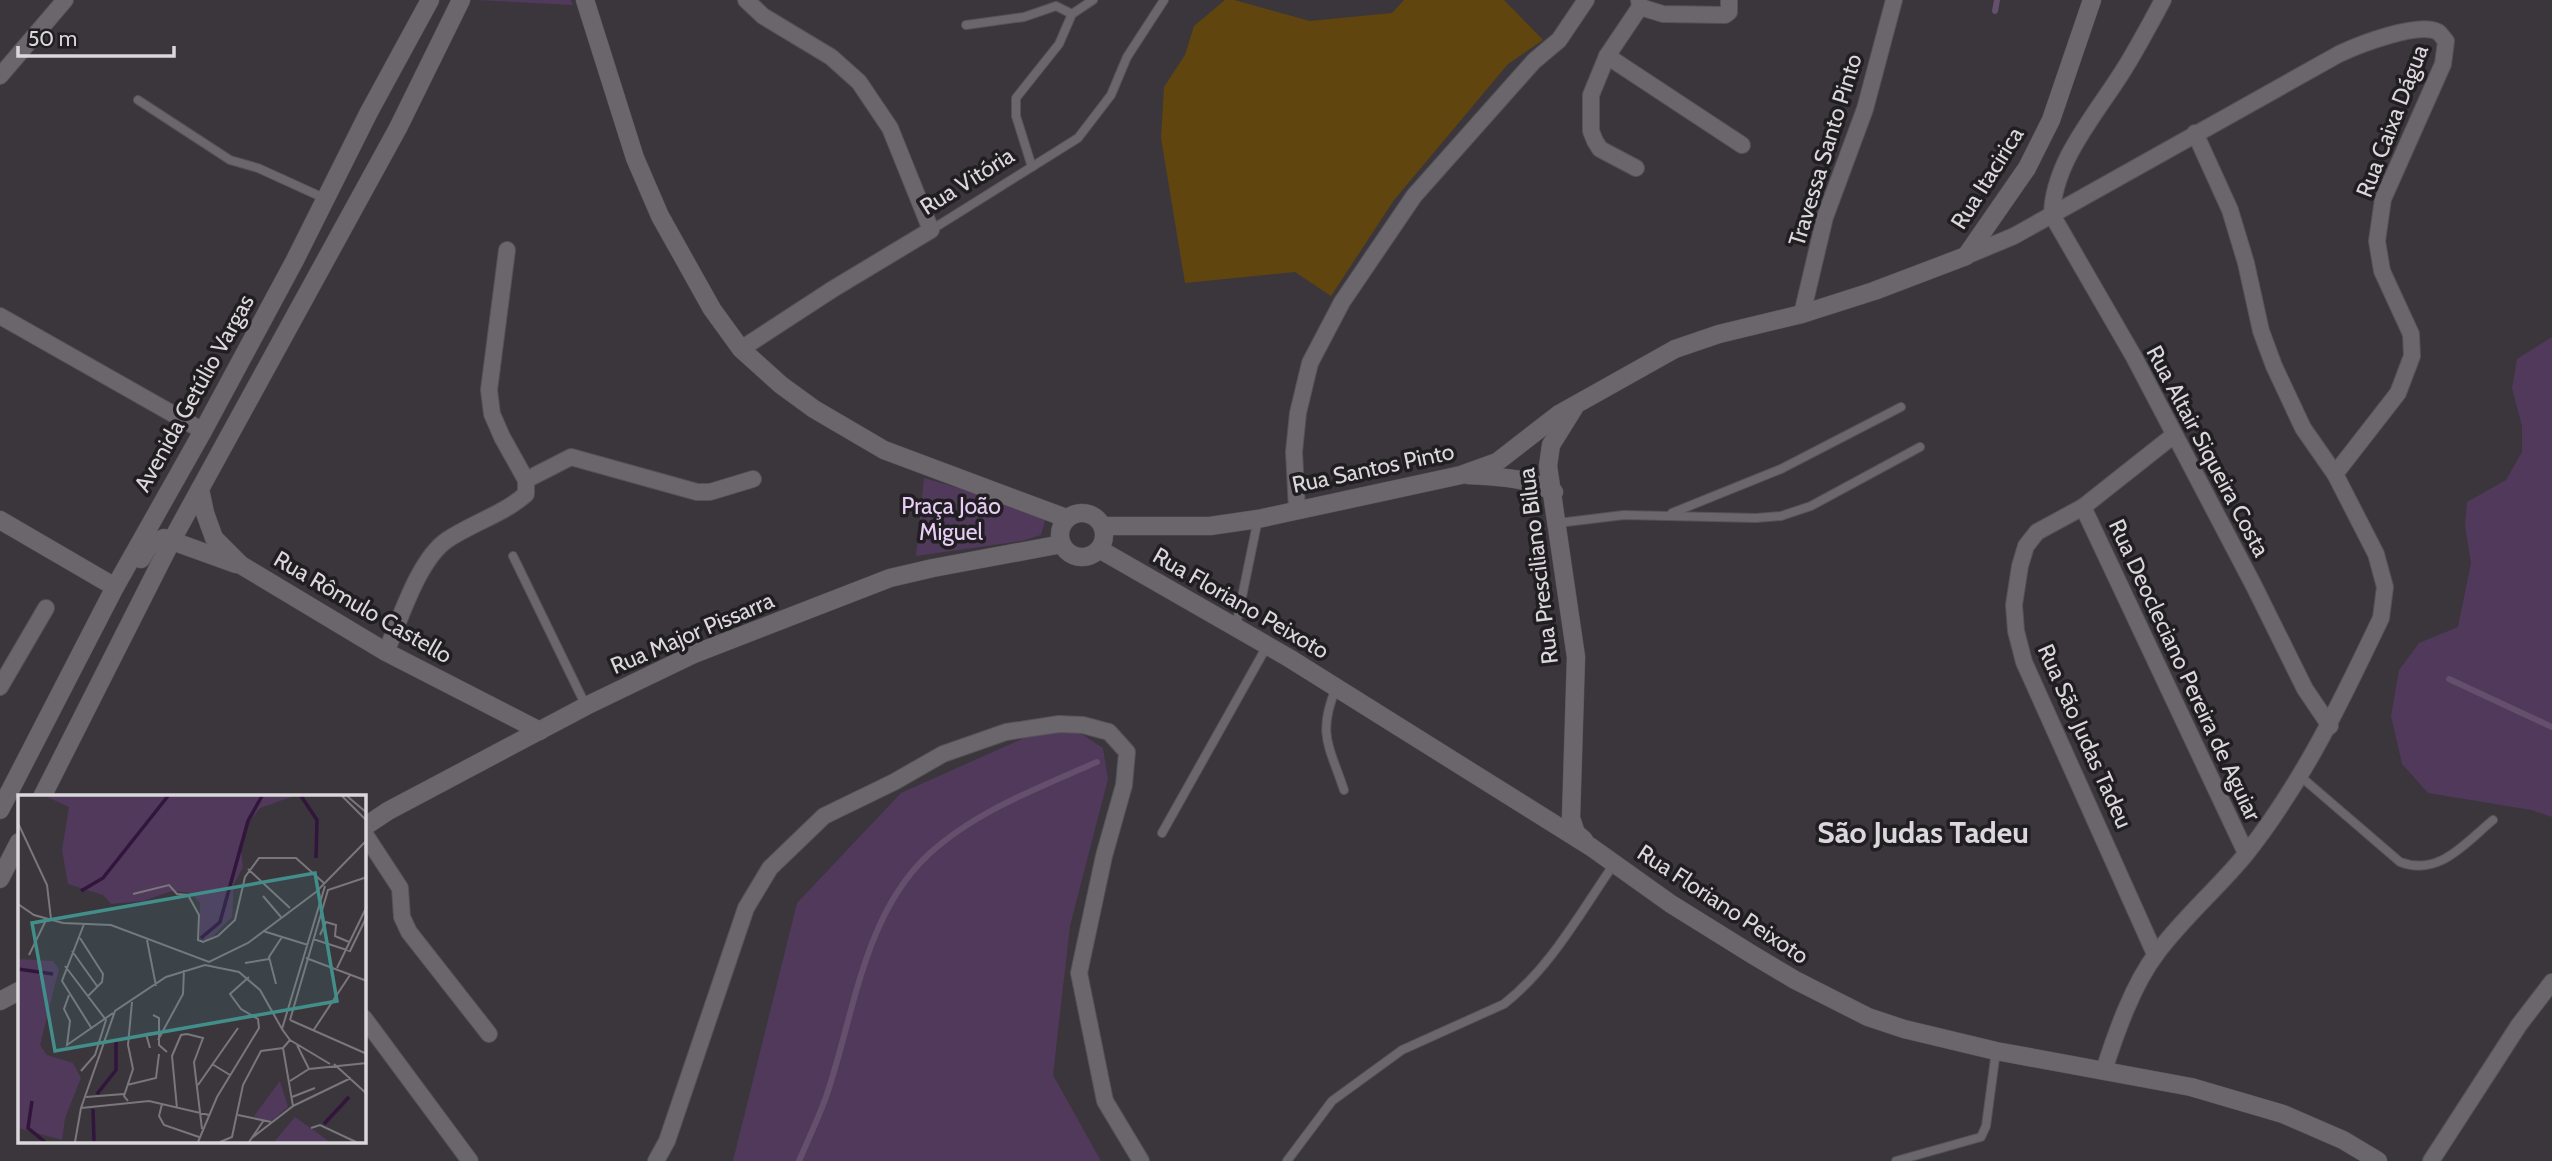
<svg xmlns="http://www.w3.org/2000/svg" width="2552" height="1161" font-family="Cabin,sans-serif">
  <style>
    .green { fill: #50395b }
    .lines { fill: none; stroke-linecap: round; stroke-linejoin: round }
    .stream { stroke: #64506d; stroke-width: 6 }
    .building { fill: #61450e }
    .lane-casing { stroke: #555257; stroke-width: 10 }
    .street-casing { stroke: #555257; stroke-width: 18 }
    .secondary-casing { stroke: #555257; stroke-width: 19 }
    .lane { stroke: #6a666c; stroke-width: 8 }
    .street { stroke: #6a666c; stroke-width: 16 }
    .secondary { stroke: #6a666c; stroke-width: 18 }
    .labels { text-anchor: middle; stroke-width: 7; stroke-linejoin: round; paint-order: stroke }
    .street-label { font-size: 23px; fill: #dbd8dc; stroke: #201e21 }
    .park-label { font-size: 23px; fill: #e9cdf7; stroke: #201e21 }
    .district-label { font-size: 30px; font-weight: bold; fill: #dbd8dc; stroke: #201e21 }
    .inset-river { fill: none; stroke: #31153d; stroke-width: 3.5 }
    .inset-road { fill: none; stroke: #7a777c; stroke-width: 2 }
    .view { fill: #428e8a; fill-opacity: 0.15; stroke: #428e8a; stroke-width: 3.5 }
    .inset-edge { fill: none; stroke: #dbd8dc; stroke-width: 3.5 }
  </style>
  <rect width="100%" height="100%" fill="#3a363c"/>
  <g class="green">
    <polygon points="475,0 571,0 573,5"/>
    <polygon points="2552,337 2552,817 2531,810 2428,793 2402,764 2391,716 2399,670 2419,643 2458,627 2471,563 2465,526 2467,502 2506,480 2522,452 2522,426 2512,388 2517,359"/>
    <polygon points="924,478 1047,514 1041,535 1022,541 916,556"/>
    <polygon points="1044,729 1077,731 1103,748 1108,779 1070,926 1053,1075 1101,1161 733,1161 797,903 901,793"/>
  </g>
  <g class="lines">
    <g class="stream">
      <polyline points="1995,11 1997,0"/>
      <polyline points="2449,679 2552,727"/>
      <path d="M799,1161C808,1140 818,1119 826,1097C854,1016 863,915 929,854C976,811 1040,787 1097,762"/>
    </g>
  </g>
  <polygon class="building" points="1225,0 1234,0 1310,21 1392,13 1404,0 1504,0 1543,40 1508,64 1394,200 1331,296 1295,272 1185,283 1161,138 1164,87 1185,55 1194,26"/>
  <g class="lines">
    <defs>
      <g id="lane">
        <polyline points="966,25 1024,17 1056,6 1072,14"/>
        <polyline points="138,100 230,160 258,168 326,199"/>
        <polyline points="1032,167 1016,116 1016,98 1059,44 1072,14 1093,0"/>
        <polyline points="931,230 1078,138 1111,95 1127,57 1164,0"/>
        <polyline points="1672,513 1781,469 1901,407"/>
        <polyline points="1558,523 1624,515 1756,518 1781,516 1811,506 1920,447"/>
        <polyline points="513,556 586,706"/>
        <polyline points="1236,626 1258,519"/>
        <path d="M1336,688C1317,734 1329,745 1344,790"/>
        <path d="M2300,776L2400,862C2439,877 2465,843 2493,820"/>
        <polyline points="1162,833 1267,646"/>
        <path d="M1287,1161L1332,1101L1402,1050L1504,1004C1551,967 1580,913 1614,864"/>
        <polyline points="1896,1161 1981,1137 1986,1126 1996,1051"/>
      </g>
      <g id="street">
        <path d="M2163,0C2151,22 2139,45 2126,66C2099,111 2053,160 2052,215L2134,357L2254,586L2305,689L2330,726"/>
        <polyline points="1640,7 1663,14 1725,15 1729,12 1729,0"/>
        <polyline points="1607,56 1742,145"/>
        <polyline points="0,76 65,0"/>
        <polyline points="1636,168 1600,149 1595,141 1591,131 1591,95 1607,56 1640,7 1639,0"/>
        <path d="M1966,256L2014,236L2339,54C2358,45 2419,21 2438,32C2441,34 2443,38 2446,41L2443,64L2383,199L2377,241L2382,271L2411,334L2412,356L2398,393L2335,474"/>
        <polyline points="1802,314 1825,217 1865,109 1894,0"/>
        <polyline points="0,316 203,431"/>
        <polyline points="741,349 833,289 931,230 890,128 859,82 831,57 763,16 746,0"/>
        <polyline points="526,480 571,457 697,492 710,492 753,479"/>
        <polyline points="2083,507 2246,853"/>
        <polyline points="1297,509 1294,452 1298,413 1310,363 1342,302 1414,196 1534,61 1559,40 1586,0"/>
        <path d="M386,652C400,620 418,560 447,540C472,523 504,514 526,494V480L502,437L492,414L489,390L507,250"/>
        <polyline points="0,687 46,608"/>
        <polyline points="364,833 400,888 402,917 409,932 489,1034"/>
        <polyline points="2155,954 2024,662 2016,631 2014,605 2020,566 2026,546 2037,532 2083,507 2174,435"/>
        <polyline points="364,1018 470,1161"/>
        <path d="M2104,1070C2116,1033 2133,984 2157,953C2183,918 2218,888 2246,854C2303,782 2342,700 2381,618L2385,587L2376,554L2335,474L2303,428L2274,366L2261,331L2246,263L2230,210L2195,133"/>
        <polyline points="656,1161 667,1141 746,908 770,868 824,816 894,782 943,754 1006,732 1059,724 1083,725 1109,732 1127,752 1124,785 1104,856 1079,973 1105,1101 1141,1161"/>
        <polyline points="2431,1161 2519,1025 2552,982"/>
      </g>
      <g id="secondary">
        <polyline points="585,0 635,158 660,216 712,309 741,349 781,385 814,409 884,450 1066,518"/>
        <polyline points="1574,408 1551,445 1548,466 1576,657 1571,818 1576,833 1584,840"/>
        <path d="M1468,475C1498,477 1526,477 1554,492"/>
        <polyline points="200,489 205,513 214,538 241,565 386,652 540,731"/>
        <circle cx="1082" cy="535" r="22"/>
        <polyline points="0,520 115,587"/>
        <polyline points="1103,526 1210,526 1258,519 1461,475 1497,462 1559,414 1675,349 1719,334 1802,314 1874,291 1966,256 2027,168 2051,120 2092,0"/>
        <polyline points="1099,549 1289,658 1591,847 1671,904 1753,955 1795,980 1868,1017 1904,1029 1996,1051 2191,1087 2283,1114 2343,1140 2378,1161"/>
        <polyline points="141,559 150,544 164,538 236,564"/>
        <polyline points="42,797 172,540 398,128 461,0"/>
        <polyline points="0,810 115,587 203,431 295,260 369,112 430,0"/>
        <polyline points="364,827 388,811 586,706 694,654 890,578 933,568 1062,544"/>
        <polyline points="0,879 19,842"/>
        <polyline points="0,1001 19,991"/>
      </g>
    </defs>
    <use href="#lane" class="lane-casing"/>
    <use href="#street" class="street-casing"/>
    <use href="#secondary" class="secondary-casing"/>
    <use href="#lane" class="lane"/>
    <use href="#street" class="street"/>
    <use href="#secondary" class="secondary"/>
  </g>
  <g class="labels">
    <g class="street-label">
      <text transform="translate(2392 121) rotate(-69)" y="8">Rua Caixa Dágua</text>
      <text transform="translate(1825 150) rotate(-73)" y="8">Travessa Santo Pinto</text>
      <text transform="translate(1987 178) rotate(-58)" y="8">Rua Itacirica</text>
      <text transform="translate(967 181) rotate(-32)" y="8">Rua Vitória</text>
      <text transform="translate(194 393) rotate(-61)" y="8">Avenida Getúlio Vargas</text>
      <text transform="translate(2208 451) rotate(62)" y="8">Rua Altair Siqueira Costa</text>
      <text transform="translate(1373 468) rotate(-12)" y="8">Rua Santos Pinto</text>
      <text transform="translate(1538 566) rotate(-97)" y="8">Rua Presciliano Bilua</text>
      <text transform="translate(1241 603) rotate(30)" y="8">Rua Floriano Peixoto</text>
      <text transform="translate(363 607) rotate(30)" y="8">Rua Rômulo Castello</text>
      <text transform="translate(692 633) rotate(-23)" y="8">Rua Major Pissarra</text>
      <text transform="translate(2185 670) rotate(65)" y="8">Rua Deocleciano Pereira de Aguiar</text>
      <text transform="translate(2085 736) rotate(66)" y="8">Rua São Judas Tadeu</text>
      <text transform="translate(1723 904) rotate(33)" y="8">Rua Floriano Peixoto</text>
    </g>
    <g class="park-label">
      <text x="951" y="514">Praça João<tspan x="951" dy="26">Miguel</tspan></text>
    </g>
    <g class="district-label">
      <text x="1923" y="843">São Judas Tadeu</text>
    </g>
  </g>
  <g transform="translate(18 795)">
    <rect width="348" height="348" fill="#3a363c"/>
    <path d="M27,1H276L242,13L231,27L223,55L225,72L216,89L214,122L190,146L182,142V108L173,98L154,96L125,106L93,109L85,100L50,89L44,55L51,12ZM0,164L35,166L41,174L22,250L29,260L55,268L63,283L47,323L44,345L0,333ZM262,286L270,312L251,328L236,321ZM277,322L312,347H256Z" fill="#50395b"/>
    <path class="inset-river" d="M283,1L299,25L298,63M63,96L85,83L150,1M183,143L202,127L230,26L244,1M0,174L35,179M79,299L98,275V244M14,306L10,333L27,347M75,314L76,347M306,329L331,302"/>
    <path class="inset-road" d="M324,1L349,26M329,1L349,18M0,28L29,90L33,124M230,74L272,113M307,91L264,234L272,245L312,269M115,99L151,90L159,99L170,100L181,120L180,145L185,147L200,141L217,125L227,82L241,63H278L307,89M245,101L263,122M0,109L16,120L45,128L93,130L191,167L230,148L298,97L349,45M66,129L44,186L74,234M245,136L290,150M302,140L308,127L318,130L317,141L331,147M62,143L85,179L84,187L70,201M295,144L332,156L349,121M129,145L138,191M54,156L79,191M11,160L29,123M288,163L349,186M227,168L251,164M47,171L88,225L77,260L63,276M319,173L349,111M258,189L251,162L264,142M51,200L46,214L52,226L49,250L95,218M135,220L141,223V250L149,257M272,225L310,95L349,82M272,225L349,259M295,236L332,180M140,245L165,199L166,175M279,250L291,274M132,253L128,239L138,238M194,269L212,280M316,269L349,299M272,286L291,274L349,268M109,290L138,283L141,259M180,290L220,233M68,302L106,299M274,302L297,293M110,306L106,301L115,274L110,250L114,207M144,309L141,321L146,330L181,342M275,311L333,283M63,313L131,306L191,320M159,313L154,261L163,240L169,239L185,243L176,267L184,334M220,320L253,327M293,333L302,330L338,347M235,342L275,311L265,253M57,347L63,313L97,216L148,182L187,170L221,177L242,195L264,234M180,347L199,302L241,233L240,224L223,214L212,199L231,182M202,347L214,342L225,290L243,256L265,253L272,245M231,347L246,325"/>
    <path class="view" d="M297,78L319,206L37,256L14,128Z"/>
    <rect width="348" height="348" class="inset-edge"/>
  </g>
  <path d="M18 46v10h156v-10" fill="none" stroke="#dbd8dc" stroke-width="3.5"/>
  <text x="28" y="46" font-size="21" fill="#dbd8dc" stroke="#201e21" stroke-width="5" paint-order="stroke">50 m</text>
</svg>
